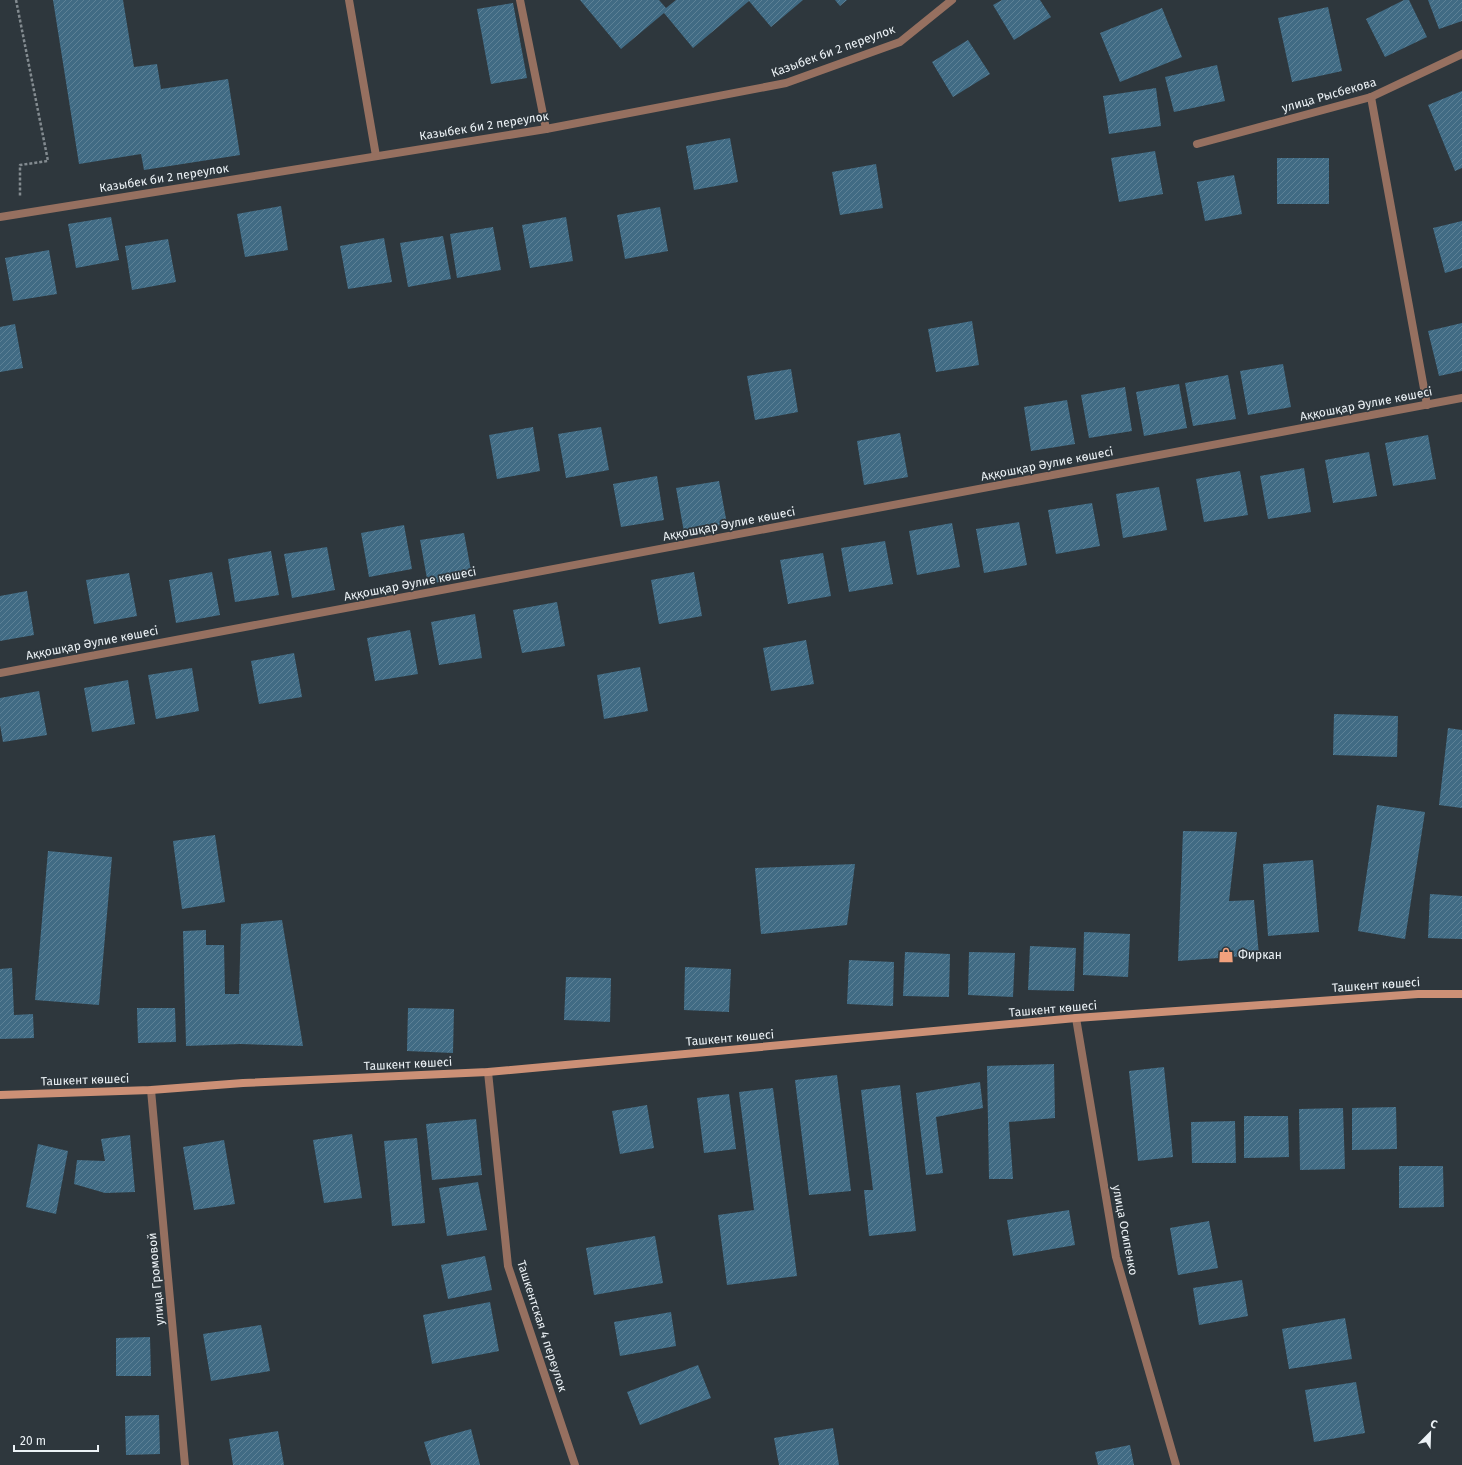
<svg xmlns="http://www.w3.org/2000/svg" width="1462" height="1465" font-family="'Fira Sans',sans-serif">
  <style>
    .building { fill: url(#building-hatch) }
    .lines { fill: none; stroke-linecap: round; stroke-linejoin: round }
    .path { stroke: #838b90; stroke-width: 2.5; stroke-dasharray: 3 2; stroke-linecap: butt }
    .service { stroke: #967060; stroke-width: 8 }
    .minor { stroke: #967060; stroke-width: 8 }
    .secondary { stroke: #cc9076; stroke-width: 8 }
    .labels { text-anchor: middle; stroke-width: 3.5; stroke-linejoin: round; paint-order: stroke }
    .street-label { font-size: 12px; fill: #ecf2f6; stroke: #2e373d }
    .poi-label { font-size: 12px; fill: #ecf2f6; stroke: #2e373d; text-anchor: start }
  </style>
  <defs>
    <pattern id="building-hatch" width="6" height="6" patternUnits="userSpaceOnUse"><rect width="6" height="6" fill="#416b84"/><path d="M-1 1l2-2M0 6l6-6M5 7l2-2" fill="none" stroke="#5d8196"/></pattern>
  </defs>
  <rect width="100%" height="100%" fill="#2e373d"/>
  <g class="building">
    <polygon points="53,0 123,0 134,67 157,64 161,89 228,79 240,155 144,170 141,154 79,164"/>
    <polygon points="580,0 659,0 666,8 676,0 803,0 771,27 749,1 693,48 664,13 621,49"/>
    <polygon points="835,0 847,0 840,6"/>
    <polygon points="1002,0 1040,0 1051,17 1014,40 993,5"/>
    <polygon points="1404,0 1409,0 1427,37 1385,57 1366,19"/>
    <polygon points="1428,0 1462,0 1462,21 1439,29"/>
    <polygon points="513,3 527,78 491,84 477,9"/>
    <polygon points="1328,7 1342,71 1292,82 1278,18"/>
    <polygon points="1162,8 1182,57 1120,82 1100,33"/>
    <polygon points="968,40 990,74 953,97 932,62"/>
    <polygon points="1217,65 1225,101 1174,112 1165,77"/>
    <polygon points="1156,88 1161,126 1109,134 1103,96"/>
    <polygon points="1462,91 1462,168 1455,171 1428,105"/>
    <polygon points="730,138 738,182 694,190 686,146"/>
    <polygon points="1155,151 1163,194 1119,202 1111,158"/>
    <rect x="1277" y="158" width="52" height="46"/>
    <polygon points="876,164 883,208 840,215 832,172"/>
    <polygon points="1234,175 1242,214 1205,221 1197,182"/>
    <polygon points="281,206 288,250 245,257 237,214"/>
    <polygon points="660,207 668,251 625,259 617,215"/>
    <polygon points="111,217 119,260 76,268 68,224"/>
    <polygon points="566,217 573,261 530,268 522,225"/>
    <polygon points="1462,221 1462,268 1445,273 1433,228"/>
    <polygon points="493,227 501,270 457,278 450,234"/>
    <polygon points="443,236 451,279 408,287 400,243"/>
    <polygon points="384,238 392,282 348,289 340,246"/>
    <polygon points="168,239 176,282 132,290 125,246"/>
    <polygon points="49,250 57,294 13,301 5,258"/>
    <polygon points="972,321 979,365 936,372 928,329"/>
    <polygon points="1462,323 1462,371 1439,376 1428,331"/>
    <polygon points="15,324 23,368 0,372 0,327"/>
    <polygon points="1283,364 1291,407 1248,415 1240,371"/>
    <polygon points="791,369 798,412 755,420 747,376"/>
    <polygon points="1228,375 1236,419 1193,426 1185,383"/>
    <polygon points="1179,384 1187,428 1144,436 1136,392"/>
    <polygon points="1125,387 1132,431 1089,438 1081,395"/>
    <polygon points="1067,400 1075,444 1031,451 1024,407"/>
    <polygon points="533,427 540,471 497,479 489,435"/>
    <polygon points="601,427 609,470 566,478 558,434"/>
    <polygon points="900,433 908,477 864,485 857,441"/>
    <polygon points="1428,435 1436,479 1393,486 1385,443"/>
    <polygon points="1369,452 1377,496 1333,503 1325,460"/>
    <polygon points="1304,468 1311,512 1268,519 1260,476"/>
    <polygon points="1240,471 1248,515 1204,522 1196,479"/>
    <polygon points="657,476 664,520 621,527 613,484"/>
    <polygon points="719,481 727,524 684,532 676,488"/>
    <polygon points="1159,487 1167,530 1123,538 1116,494"/>
    <polygon points="1092,503 1100,546 1056,554 1048,510"/>
    <polygon points="1019,522 1027,565 984,573 976,529"/>
    <polygon points="952,523 960,567 917,575 909,531"/>
    <polygon points="404,525 412,569 369,577 361,533"/>
    <polygon points="464,533 472,576 428,584 420,540"/>
    <polygon points="885,541 893,584 849,592 841,548"/>
    <polygon points="327,547 335,590 292,598 284,554"/>
    <polygon points="271,551 279,595 235,602 228,559"/>
    <polygon points="823,553 831,596 788,604 780,560"/>
    <polygon points="212,572 220,615 176,623 169,580"/>
    <polygon points="694,572 702,616 659,624 651,580"/>
    <polygon points="129,573 137,616 94,624 86,580"/>
    <polygon points="27,591 34,635 0,641 0,596"/>
    <polygon points="557,602 565,646 522,653 513,610"/>
    <polygon points="475,614 482,658 439,665 431,622"/>
    <polygon points="410,630 418,674 375,681 367,638"/>
    <polygon points="806,640 814,684 771,691 763,648"/>
    <polygon points="294,653 302,697 259,704 251,661"/>
    <polygon points="640,667 648,711 604,719 597,675"/>
    <polygon points="192,668 199,711 156,719 148,675"/>
    <polygon points="128,680 135,724 92,732 84,688"/>
    <polygon points="39,691 47,735 3,742 0,725 0,698"/>
    <polygon points="1334,714 1398,716 1397,757 1333,755"/>
    <polygon points="1448,728 1462,730 1462,808 1439,805"/>
    <polygon points="1377,805 1425,812 1405,939 1358,931"/>
    <polygon points="1183,831 1237,832 1229,901 1254,900 1259,955 1178,961"/>
    <polygon points="215,835 225,902 182,909 173,841"/>
    <polygon points="48,851 112,857 99,1005 35,1000"/>
    <polygon points="1313,860 1319,932 1268,936 1263,864"/>
    <polygon points="855,864 847,925 761,934 755,868"/>
    <polygon points="1430,894 1462,896 1462,939 1428,938"/>
    <polygon points="282,920 303,1046 240,1044 186,1046 183,931 206,930 206,945 224,945 225,994 239,994 241,924"/>
    <polygon points="1084,932 1130,934 1128,977 1083,975"/>
    <polygon points="1030,946 1076,948 1074,991 1028,990"/>
    <polygon points="905,952 950,954 949,997 903,996"/>
    <polygon points="969,952 1015,953 1013,997 968,995"/>
    <polygon points="849,960 894,962 893,1006 847,1004"/>
    <polygon points="685,967 731,969 729,1012 684,1010"/>
    <polygon points="12,968 14,1015 33,1014 34,1038 0,1039 0,969"/>
    <polygon points="566,977 611,978 610,1022 564,1020"/>
    <polygon points="137,1008 175,1008 176,1042 138,1043"/>
    <polygon points="408,1008 454,1009 453,1053 407,1051"/>
    <polygon points="1054,1064 1055,1118 1009,1122 1013,1179 989,1179 987,1066"/>
    <polygon points="1164,1067 1173,1157 1138,1161 1129,1071"/>
    <polygon points="837,1075 851,1191 809,1195 795,1080"/>
    <polygon points="980,1082 983,1108 936,1117 943,1173 926,1175 916,1093"/>
    <polygon points="900,1085 916,1231 869,1236 864,1190 873,1190 861,1090"/>
    <polygon points="773,1088 797,1276 727,1285 718,1215 754,1210 739,1092"/>
    <polygon points="729,1094 736,1149 704,1153 697,1098"/>
    <polygon points="647,1105 654,1148 620,1154 612,1111"/>
    <polygon points="1396,1107 1397,1149 1352,1150 1352,1108"/>
    <polygon points="1343,1108 1345,1169 1300,1170 1299,1109"/>
    <polygon points="1244,1116 1288,1116 1289,1157 1244,1158"/>
    <polygon points="476,1119 482,1175 432,1180 426,1124"/>
    <polygon points="1235,1121 1236,1163 1192,1163 1191,1122"/>
    <polygon points="352,1134 362,1198 324,1203 313,1140"/>
    <polygon points="130,1135 135,1192 105,1193 74,1184 77,1160 105,1161 101,1139"/>
    <polygon points="417,1138 425,1223 392,1226 384,1141"/>
    <polygon points="224,1140 235,1204 194,1210 183,1147"/>
    <polygon points="38,1144 68,1151 56,1214 26,1207"/>
    <polygon points="1399,1166 1443,1166 1444,1207 1399,1208"/>
    <polygon points="478,1182 487,1230 447,1236 439,1188"/>
    <polygon points="1069,1210 1075,1245 1013,1256 1007,1220"/>
    <polygon points="1209,1221 1218,1268 1178,1275 1170,1228"/>
    <polygon points="655,1236 663,1283 594,1295 586,1248"/>
    <polygon points="485,1256 492,1290 448,1299 441,1265"/>
    <polygon points="1242,1280 1248,1316 1199,1325 1193,1288"/>
    <polygon points="490,1302 499,1351 432,1364 423,1315"/>
    <polygon points="671,1312 676,1346 620,1356 614,1322"/>
    <polygon points="1345,1318 1352,1359 1289,1369 1282,1329"/>
    <polygon points="261,1325 270,1371 211,1381 203,1334"/>
    <polygon points="150,1337 151,1376 116,1376 116,1338"/>
    <polygon points="698,1365 711,1398 640,1425 627,1392"/>
    <polygon points="1356,1382 1365,1433 1314,1442 1305,1390"/>
    <polygon points="159,1415 160,1454 126,1455 125,1416"/>
    <polygon points="833,1428 839,1465 779,1465 774,1438"/>
    <polygon points="471,1429 480,1465 431,1465 424,1442"/>
    <polygon points="278,1431 284,1465 233,1465 229,1439"/>
    <polygon points="1130,1445 1134,1465 1098,1465 1095,1452"/>
  </g>
  <g class="lines">
    <polyline class="path" points="16,0 48,161 20,165 20,196"/>
    <g class="service">
      <polyline points="349,0 376,156"/>
      <polyline points="520,0 546,129"/>
      <polyline points="1371,97 1427,405"/>
    </g>
    <g class="minor">
      <polyline points="1197,144 1371,97 1462,54"/>
      <polyline points="0,217 546,129 786,83 900,42 952,0"/>
      <polyline points="0,673 1462,398"/>
      <polyline points="1076,1018 1116,1257 1176,1465"/>
      <polyline points="488,1072 508,1266 575,1465"/>
      <polyline points="151,1090 185,1465"/>
    </g>
    <polyline class="secondary" points="0,1095 151,1090 243,1083 488,1072 1076,1018 1418,994 1462,994"/>
  </g>
  <defs>
    <symbol id="shop-bare" viewBox="-9 -9 18 18"><path d="M-5-2.5h2.3a2.7 3.5 0 0 1 5.4 0H5L5.5 6h-11ZM-1.5-2.5h3a1.5 2.3 0 0 0-3 0Z" fill="#f1a17d" stroke="#2e373d" stroke-width="2.5" paint-order="stroke"/></symbol>
  </defs>
  <g fill-rule="evenodd">
    <use href="#shop-bare" x="1215" y="944" width="22" height="22"/>
  </g>
  <g class="labels">
    <g class="street-label">
      <text transform="translate(833 51) rotate(-20)" y="4">Казыбек би 2 переулок</text>
      <text transform="translate(1329 95) rotate(-16)" y="4">улица Рысбекова</text>
      <text transform="translate(484 126) rotate(-9)" y="4">Казыбек би 2 переулок</text>
      <text transform="translate(164 178) rotate(-9)" y="4">Казыбек би 2 переулок</text>
      <text transform="translate(1366 404) rotate(-11)" y="4">Аққошқар Әулие көшесі</text>
      <text transform="translate(1047 464) rotate(-11)" y="4">Аққошқар Әулие көшесі</text>
      <text transform="translate(729 524) rotate(-11)" y="4">Аққошқар Әулие көшесі</text>
      <text transform="translate(410 584) rotate(-11)" y="4">Аққошқар Әулие көшесі</text>
      <text transform="translate(92 643) rotate(-11)" y="4">Аққошқар Әулие көшесі</text>
      <text transform="translate(1376 985) rotate(-4)" y="4">Ташкент көшесі</text>
      <text transform="translate(1053 1009) rotate(-5)" y="4">Ташкент көшесі</text>
      <text transform="translate(730 1038) rotate(-5)" y="4">Ташкент көшесі</text>
      <text transform="translate(408 1064) rotate(-3)" y="4">Ташкент көшесі</text>
      <text transform="translate(85 1080) rotate(-2)" y="4">Ташкент көшесі</text>
      <text transform="translate(1125 1230) rotate(79)" y="4">улица Осипенко</text>
      <text transform="translate(156 1279) rotate(-95)" y="4">улица Громовой</text>
      <text transform="translate(542 1326) rotate(72)" y="4">Ташкентская 4 переулок</text>
    </g>
    <g class="poi-label">
      <text x="1238" y="959">Фиркан</text>
    </g>
  </g>
  <g transform="translate(1430 1433) rotate(23)" stroke="#2e373d" stroke-width="3" paint-order="stroke">
  <path d="M0-3L7 15L0 10L-7 15Z" fill="#ecf2f6"/>
  <text y="-6" font-size="11" font-weight="bold" text-anchor="middle" fill="#ecf2f6">С</text>
  </g>
  <path d="M14 1445v6h84v-6" fill="none" stroke="#ecf2f6" stroke-width="2"/>
  <text x="20" y="1445" font-size="12" fill="#ecf2f6" stroke="#2e373d" stroke-width="3" paint-order="stroke">20 m</text>
</svg>
